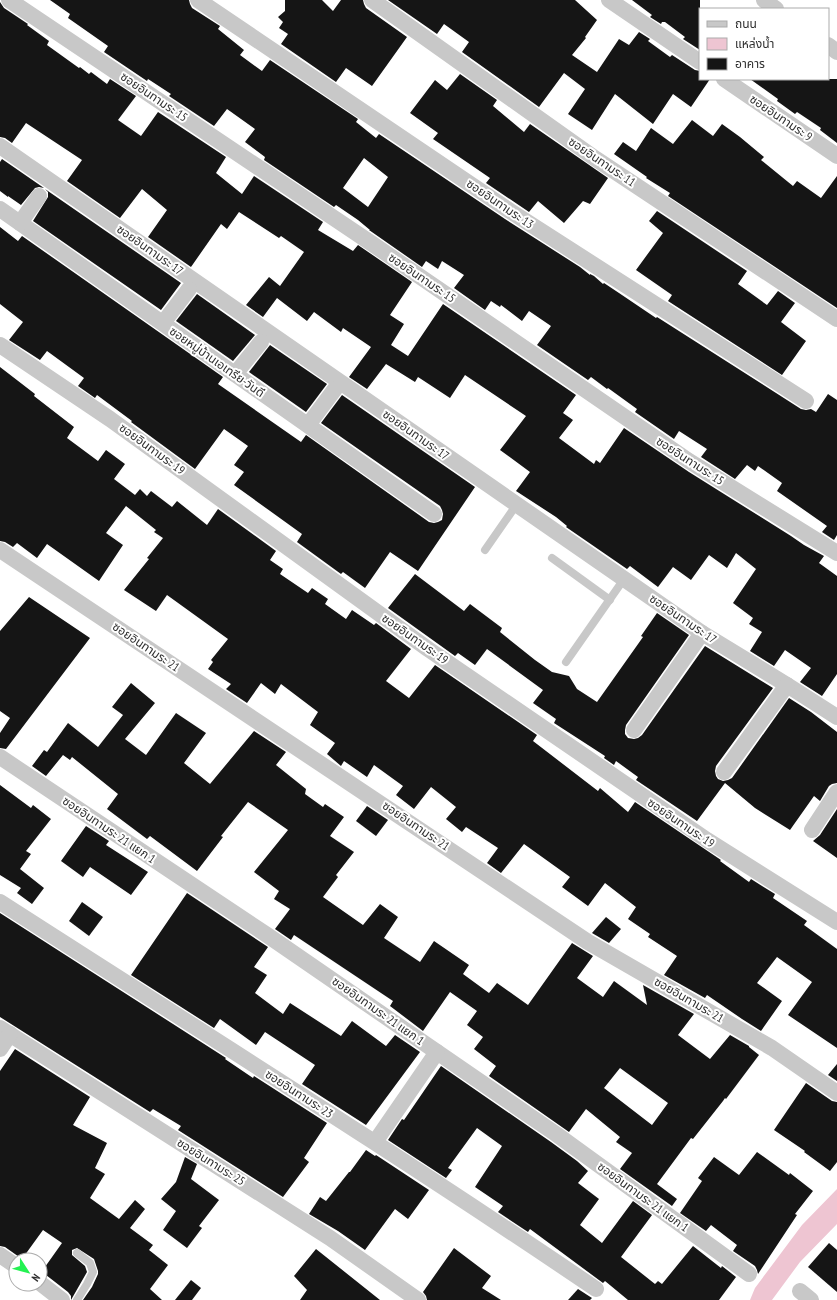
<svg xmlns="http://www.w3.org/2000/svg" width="837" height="1300" font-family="'PT Sans Narrow','Noto Sans Thai',sans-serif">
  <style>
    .water { fill: #eec5d2 }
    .building { fill: #151515; fill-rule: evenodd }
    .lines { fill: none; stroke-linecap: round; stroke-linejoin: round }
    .service { stroke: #c8c8c8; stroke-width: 8 }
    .minor { stroke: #c8c8c8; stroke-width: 16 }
    .labels { text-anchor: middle; stroke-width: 4; stroke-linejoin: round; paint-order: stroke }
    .street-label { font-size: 12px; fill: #2e2e2e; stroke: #fff }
  </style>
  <rect width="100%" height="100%" fill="#fff"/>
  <polygon class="water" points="837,1189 837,1224 800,1262 772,1300 750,1300 755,1288 802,1225"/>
  <g class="building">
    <path d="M50,0H189L190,4L192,8L220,26L218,29L244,50L240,55L262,71L270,60L358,119L356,122L376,138L379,134L505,219L580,267L590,275V274L594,276L603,284L604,283L619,293L656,318L657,317L801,409L806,410L811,409L816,412L828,394L837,400V535L834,540L822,532L827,526L777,491L782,483L758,466L755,471L747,465L735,479L701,457L707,449L679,431L674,439L635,412L637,409L608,388L607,389L591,377L588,380L537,345L551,326L529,311L522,321L501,305L500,307L491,301L485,310L454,288L464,275L442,261L438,269L426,261L422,267L369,230H370L358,220L336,205L334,207L264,160L265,157L245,142L255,129L227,109L214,126L169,96L171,94L148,79L147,81L104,52L108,46L68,18L70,14ZM364,158L388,177L368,207L343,188Z"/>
    <polygon points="285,0 322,0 333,11 341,0 363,0 364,4 366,8 407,37 372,86 346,68 336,82 281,44 288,34 279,28 283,22 278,17 285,11"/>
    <polygon points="388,0 575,0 597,20 585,37 586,38 572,55 597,72 619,39 629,45 639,32 650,39 648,41 670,57 672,55 695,70 700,71 700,79 710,79 691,107 673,94 653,124 615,94 592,130 568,114 585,89 564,73 539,107 462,52 469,42 444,24 437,34"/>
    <polygon points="632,0 700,0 700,50 683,39 685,37 665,22 662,22 661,24 650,17 652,15"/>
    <polygon points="0,2 4,8 28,24 27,25 49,41 47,45 79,68 80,67 89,74 91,72 107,84 110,79 136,96 118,120 141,136 158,112 226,157 216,173 242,194 254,176 323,222 318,230 353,251 358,245 412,282 390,315 404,324 391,345 408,356 443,304 576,395 563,413 573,420 559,438 594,464 596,460 600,463 624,428 689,472 791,536 804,545 824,556 819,563 837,576 837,674 822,696 800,682 811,668 785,650 774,666 750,651 762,632 749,624 753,618 733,603 756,569 736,553 727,568 709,555 691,580 673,567 658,587 630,566 627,569 566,527 567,526 556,517 516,491 530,472 500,450 526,416 465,375 450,398 418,377 415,382 386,364 367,389 349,377 371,347 343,328 341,332 314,312 307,321 277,298 263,317 246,305 269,277 280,286 304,252 281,236 279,238 239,212 227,229 221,224 191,267 148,237 167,210 142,189 120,218 67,181 82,160 26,123 12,143 5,138 0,137"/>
    <polygon points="460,74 497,100 493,106 524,132 530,124 608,178 590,204 583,201 564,223 538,201 529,212 486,183 490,178 433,139 438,133 410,113 435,80 447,90"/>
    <polygon points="750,79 837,79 837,143 820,130 821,128 797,112 795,114 777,101 778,99"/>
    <polygon points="692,120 713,136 722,124 740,137 764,157 761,160 793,186 797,181 821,198 837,176 837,308 668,196 670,193 646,178 647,177 614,154 623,142 636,151 651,128 673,144"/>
    <polygon points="2,159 44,188 39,187 35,188 21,205 8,196 8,197 0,191 0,162"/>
    <polygon points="45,189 181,283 161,310 33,221 48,197 48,192"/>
    <polygon points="657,211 747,271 738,284 767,305 778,291 795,303 781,322 806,341 782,375 668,301 672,295 636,270 663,233 649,221"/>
    <polygon points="0,227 18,241 22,236 223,377 218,384 301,442 306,435 429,522 434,523 438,522 442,520 443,514 442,510 440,506 321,423 342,395 475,487 418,571 390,552 365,588 343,572 341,574 297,542 302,534 234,485 244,472 234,465 248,446 224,429 195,469 131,422 132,421 97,395 95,398 78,386 84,378 47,351 40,360 9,340 23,322 0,304"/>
    <polygon points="197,294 255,335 233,361 176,321"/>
    <polygon points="270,345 327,384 306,412 249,372"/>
    <polygon points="0,367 35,394 34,396 74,427 67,438 98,461 106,450 125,464 114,479 135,495 140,489 147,496 151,491 172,507 177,501 207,525 218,509 276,551 270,560 283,569 280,574 308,593 312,588 328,599 325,604 346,619 352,610 374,625 376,623 411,649 386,681 409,698 435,665 537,735 533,741 598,791 600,788 628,812 635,802 721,860 720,861 749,882 751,879 775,894 773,898 807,921 804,925 837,949 837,1048 788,1015 812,982 777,957 757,983 782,1001 761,1031 742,1019 707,995 705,998 664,975 677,956 648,937 650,934 628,919 636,907 605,883 588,906 562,887 570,877 524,844 501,873 487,863 498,848 466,827 462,832 446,819 456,807 431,787 414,809 396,795 403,786 374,765 367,777 344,761 341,766 327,754 335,743 310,725 318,712 281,684 275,694 261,683 247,703 226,689 231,684 208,669 213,662 211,660 228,639 167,595 156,611 124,590 149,559 147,558 163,538 154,532 156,530 126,506 106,533 123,545 99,581 47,544 37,558 17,543 13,547 5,542 0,541"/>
    <polygon points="415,574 464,611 470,604 502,628 500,632 535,660 552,672 569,676 577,689 597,702 643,637 641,636 657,613 689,635 626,725 625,730 625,734 628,738 634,739 638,738 642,735 705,646 773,688 716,766 715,771 716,776 718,779 723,781 728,780 732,778 789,698 811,712 837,732 837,783 832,784 829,786 820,801 814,796 790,830 755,808 725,783 697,821 636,780 638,777 616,761 614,765 604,758 605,756 554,723 556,719 533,703 543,690 487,649 475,665 458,653 455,656 388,608"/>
    <polygon points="29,597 90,638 6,749 0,748 0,733 10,718 0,711 0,631"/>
    <path d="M131,683L155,703L125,739L146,755L176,713L206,733L184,763L210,784L254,731L286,752L276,765L306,789L305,794L323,807L325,804L344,817L330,836L354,852L336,875L338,877L323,897L363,925L380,904L398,917L384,938L420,962L434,941L469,965L463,974L489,993L497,983L528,1005L572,943L593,956L577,978L603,997L614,981L647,1005L643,985L694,1014L678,1035L710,1059L730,1035L749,1046V1047L759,1055L726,1099L725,1098L723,1101L693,1139L691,1138L657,1184L677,1199L672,1206L620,1169L632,1153L616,1142L620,1137L586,1109L569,1132L489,1076L496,1066L474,1049L483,1037L467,1025L477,1011L450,992L423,1031L390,1006L393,1001L294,935L291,940L275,929L290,909L274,899L279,891L254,872L288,830L248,802L221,836L223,837L197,871L150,836L147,839L107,809L118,794L72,757L70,760L63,755L46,776L32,766L44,750L47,752L68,723L98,747L123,715L112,707ZM620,1068L668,1103L652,1125L604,1088Z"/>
    <polygon points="0,785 31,808 33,805 51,819 26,851 31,854 20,869 44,888 32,904 17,893 21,888 0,875"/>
    <polygon points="367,806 388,820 376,836 356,821"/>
    <polygon points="837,809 837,858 813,841 820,835"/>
    <polygon points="86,826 109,841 106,845 148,872 131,895 90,867 83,877 61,861"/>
    <polygon points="187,893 268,947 254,967 267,975 255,993 283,1014 290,1003 341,1036 352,1021 386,1046 395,1035 420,1052 366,1125 302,1084 315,1065 265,1032 256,1045 220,1019 214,1028 131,975"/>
    <polygon points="82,902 103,917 89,936 69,921"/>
    <polygon points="0,913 226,1058 225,1059 253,1078 254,1076 327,1123 304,1158 309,1162 283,1197 178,1130 181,1126 153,1109 150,1112 0,1017"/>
    <polygon points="606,917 621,929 609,943 592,933"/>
    <polygon points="15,1049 90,1097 73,1125 107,1143 95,1168 105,1174 90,1198 119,1219 135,1200 145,1209 130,1228 153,1245 149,1250 168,1265 150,1289 162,1300 83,1300 92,1287 98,1274 98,1271 94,1259 77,1248 72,1250 72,1255 85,1266 87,1272 71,1300 71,1296 68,1292 46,1275 40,1274 62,1243 43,1230 22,1259 5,1247 0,1246 0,1071"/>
    <polygon points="837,1064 837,1081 828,1075"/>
    <polygon points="441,1066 551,1142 577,1161 588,1171 578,1183 599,1199 580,1225 602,1243 633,1201 652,1215 621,1257 655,1284 658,1281 662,1284 693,1246 721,1268 722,1266 736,1277 719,1300 628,1300 605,1281 603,1283 530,1229 528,1232 498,1212 503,1206 475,1187 502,1146 477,1128 448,1168 452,1170 446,1178 388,1140 402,1119 404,1120"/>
    <polygon points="806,1083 832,1101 837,1102 837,1162 830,1171 804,1152 805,1151 774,1130"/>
    <polygon points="366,1150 375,1156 376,1155 429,1190 408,1219 395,1209 365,1250 338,1231 309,1214 320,1197 326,1201 349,1172 350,1172"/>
    <polygon points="757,1152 789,1175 790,1173 813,1191 795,1214 797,1215 758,1274 757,1270 755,1266 733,1251 737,1245 711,1225 706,1231 680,1213 702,1181 698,1178 714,1157 739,1175"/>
    <polygon points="185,1157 197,1164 191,1179 219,1200 199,1226 202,1228 187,1248 163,1230 176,1211 161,1199 176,1182"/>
    <polygon points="829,1243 837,1250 837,1292 808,1267"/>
    <polygon points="454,1248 491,1276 482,1288 501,1300 427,1300 426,1296 423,1292"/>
    <polygon points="316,1249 380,1300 300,1300 307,1290 294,1276"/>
    <polygon points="191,1280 201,1288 192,1300 175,1300"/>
    <polygon points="578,1289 592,1298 590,1300 568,1300"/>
  </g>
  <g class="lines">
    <g class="service">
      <polyline points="485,550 517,504"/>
      <polyline points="552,558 610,600"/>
      <polyline points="566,662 624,579"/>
      <polyline points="77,1300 87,1284 93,1272 90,1263 77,1253"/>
    </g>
    <g class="minor">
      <polyline points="9,0 371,243 689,461 837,553"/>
      <polyline points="198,0 510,211 806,401"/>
      <polyline points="372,0 596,159 837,319"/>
      <polyline points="609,0 700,62"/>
      <polyline points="764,0 776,9"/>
      <polyline points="828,45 837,52"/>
      <polyline points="724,79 837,156"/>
      <polyline points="0,146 702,633 787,685 837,717"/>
      <polyline points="0,209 434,514"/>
      <polyline points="20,223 39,196"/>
      <polyline points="163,323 189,289"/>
      <polyline points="0,345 110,419 428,649 707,840 837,922"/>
      <polyline points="235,374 261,342"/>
      <polyline points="308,425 335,389"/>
      <polyline points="0,550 588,942 772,1048 837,1093"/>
      <polyline points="634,730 702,633"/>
      <polyline points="0,757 267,935 556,1134 749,1274"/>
      <polyline points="724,772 787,685"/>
      <polyline points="812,830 837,792"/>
      <path d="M0,902C199,1030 400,1156 596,1289"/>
      <polyline points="0,1028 330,1238 418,1300"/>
      <polyline points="0,1049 10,1034"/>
      <polyline points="375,1142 437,1052"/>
      <polyline points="0,1255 16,1266"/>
      <polyline points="40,1283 62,1300"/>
      <polyline points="800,1291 811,1300"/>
    </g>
  </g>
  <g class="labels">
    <g class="street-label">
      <text transform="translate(154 97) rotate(34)" y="4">ซอยอินทามระ 15</text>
      <text transform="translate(781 118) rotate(34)" y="4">ซอยอินทามระ 9</text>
      <text transform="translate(602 162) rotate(34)" y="4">ซอยอินทามระ 11</text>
      <text transform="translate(500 204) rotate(34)" y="4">ซอยอินทามระ 13</text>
      <text transform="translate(150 250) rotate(35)" y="4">ซอยอินทามระ 17</text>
      <text transform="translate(422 278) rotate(34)" y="4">ซอยอินทามระ 15</text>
      <text transform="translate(217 362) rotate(35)" y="4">ซอยหมู่บ้านเอเทรีย-วันดี</text>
      <text transform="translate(416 435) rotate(35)" y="4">ซอยอินทามระ 17</text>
      <text transform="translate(152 449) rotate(36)" y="4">ซอยอินทามระ 19</text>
      <text transform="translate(690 461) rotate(33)" y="4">ซอยอินทามระ 15</text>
      <text transform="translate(683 619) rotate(34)" y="4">ซอยอินทามระ 17</text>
      <text transform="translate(415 639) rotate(35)" y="4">ซอยอินทามระ 19</text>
      <text transform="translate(146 647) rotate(34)" y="4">ซอยอินทามระ 21</text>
      <text transform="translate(681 823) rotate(34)" y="4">ซอยอินทามระ 19</text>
      <text transform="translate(416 826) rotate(34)" y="4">ซอยอินทามระ 21</text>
      <text transform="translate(109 830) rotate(34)" y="4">ซอยอินทามระ 21 แยก 1</text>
      <text transform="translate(689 1000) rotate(30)" y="4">ซอยอินทามระ 21</text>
      <text transform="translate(378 1011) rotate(35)" y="4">ซอยอินทามระ 21 แยก 1</text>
      <text transform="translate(299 1094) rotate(33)" y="4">ซอยอินทามระ 23</text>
      <text transform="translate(211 1162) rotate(32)" y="4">ซอยอินทามระ 25</text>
      <text transform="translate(643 1197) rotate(36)" y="4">ซอยอินทามระ 21 แยก 1</text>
    </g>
  </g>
  <rect x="699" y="8" width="130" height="72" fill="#ffffff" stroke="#ababab"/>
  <rect x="707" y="21" width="20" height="6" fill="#c8c8c8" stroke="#ababab"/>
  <text x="735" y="28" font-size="12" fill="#2e2e2e">ถนน</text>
  <rect x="707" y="38" width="20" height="12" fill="#eec5d2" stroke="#ababab"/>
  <text x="735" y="48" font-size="12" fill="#2e2e2e">แหล่งน้ำ</text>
  <rect x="707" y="58" width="20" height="12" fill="#151515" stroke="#ababab"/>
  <text x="735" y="68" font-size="12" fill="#2e2e2e">อาคาร</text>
  <g transform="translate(28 1272) rotate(126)"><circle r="19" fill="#ffffff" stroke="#ababab"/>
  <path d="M0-3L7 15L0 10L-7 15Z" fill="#24f152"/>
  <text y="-6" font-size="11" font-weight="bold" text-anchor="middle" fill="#2e2e2e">N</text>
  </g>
</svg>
